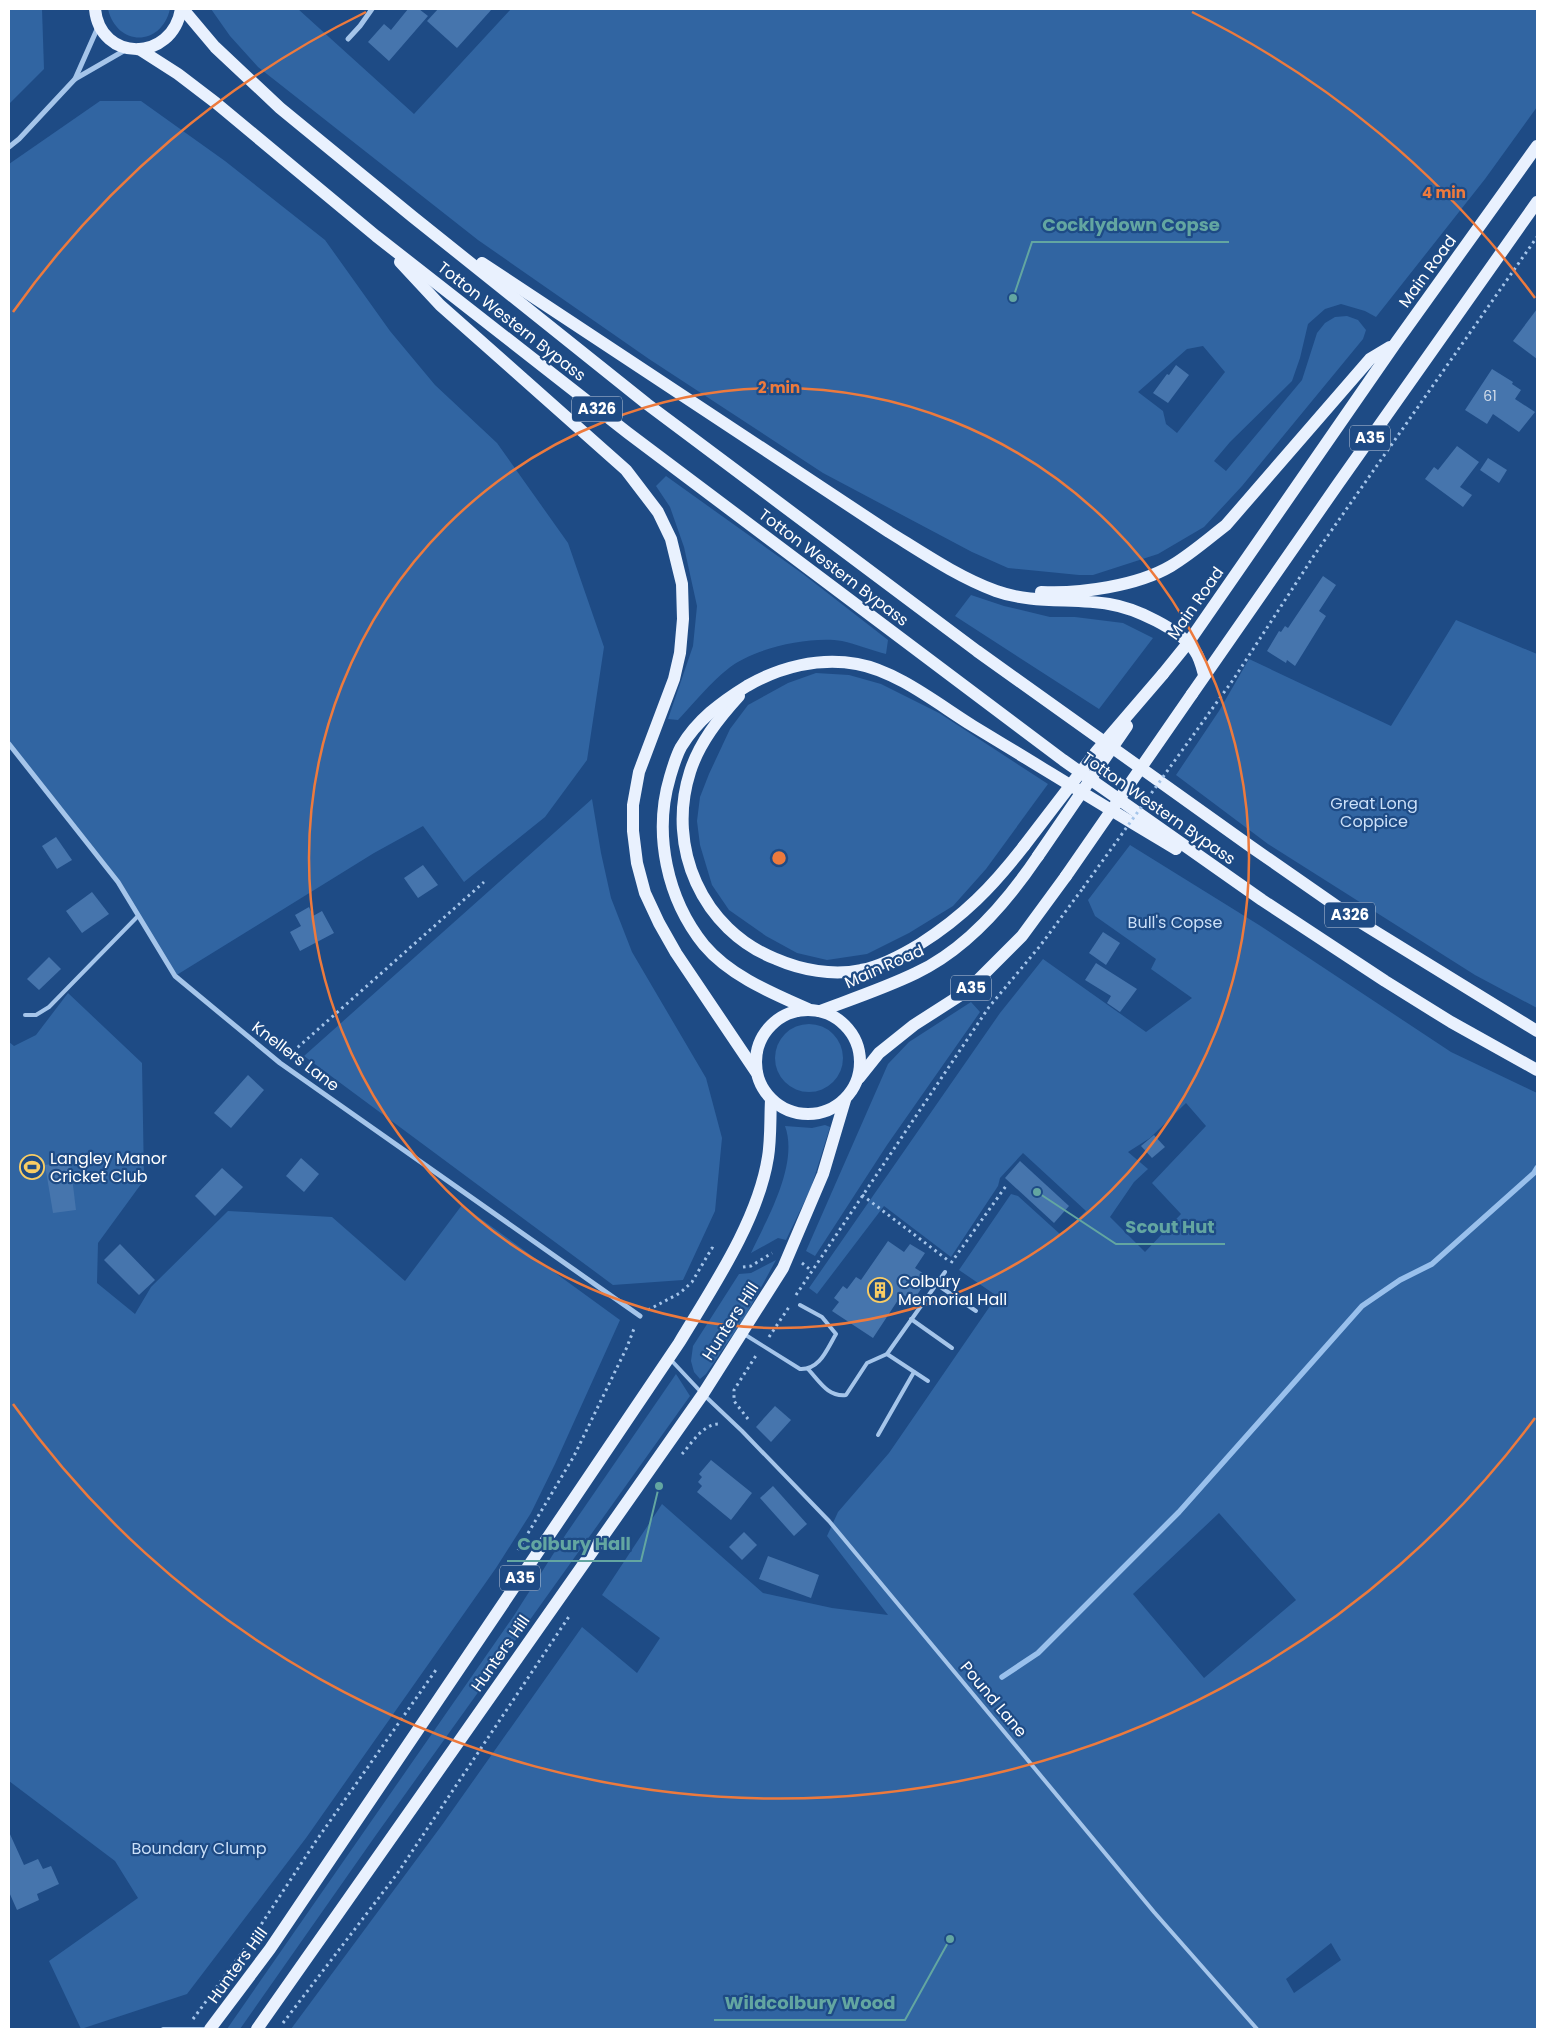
<svg xmlns="http://www.w3.org/2000/svg" width="1546" height="2038" font-family="Poppins,sans-serif">
  <style>
    .green { fill: #3165a2; fill-rule: evenodd }
    .lines { fill: none; stroke-linecap: round; stroke-linejoin: round }
    .stream { stroke: #99c0ec; stroke-width: 5.5 }
    .building { fill: #4675ad }
    .path { stroke: #a5c5ea; stroke-width: 3; stroke-dasharray: 2.5 4; stroke-linecap: butt }
    .service { stroke: #a5c5ea; stroke-width: 4 }
    .minor { stroke: #a5c5ea; stroke-width: 5 }
    .primary { stroke: #e9f1fe; stroke-width: 12 }
    .path-bridge { stroke: #a5c5ea; stroke-width: 3; stroke-dasharray: 2.5 4; stroke-linecap: butt }
    .primary-bridge { stroke: #e9f1fe; stroke-width: 12 }
    .ring { fill: none; stroke: #ed7a3d; stroke-width: 2.5 }
    .labels { text-anchor: middle; stroke-width: 4.5; stroke-linejoin: round; paint-order: stroke }
    .number-label { font-size: 14px; fill: #d1dcea }
    .shield { fill: #1e4b85; stroke: #bcc9da; stroke-width: 1 }
    .shield-label { font-size: 15px; font-weight: bold; fill: #fff }
    .street-label { font-size: 16px; fill: #fff; stroke: #1e4b85 }
    .park-label { font-size: 16px; fill: #cadff8; stroke: #1e4b85 }
    .poi-label { font-size: 16px; fill: #fff; stroke: #1e4b85; text-anchor: start }
    .centre { fill: #ed7a3d; stroke: #1e4b85; stroke-width: 2.5 }
    .ring-label { font-size: 15px; text-anchor: middle; font-weight: bold; fill: #ed7a3d; stroke: #1e4b85; stroke-width: 4.5; stroke-linejoin: round; paint-order: stroke }
    .leader { fill: none; stroke: #63a6a1; stroke-width: 2 }
    .callout-dot { fill: #63a6a1; stroke: #1e4b85; stroke-width: 2 }
    .callout-label { font-size: 18px; text-anchor: middle; font-weight: bold; fill: #63a6a1; stroke: #1e4b85; stroke-width: 4.5; stroke-linejoin: round; paint-order: stroke }
  </style>
  <rect width="100%" height="100%" fill="#1e4b85"/>
  <g class="green">
    <polygon points="9,9 42,9 44,69 9,104"/>
    <path d="M108,9H170C161,47 117,47 108,9Z"/>
    <path d="M211,9H298L414,114L511,9H1537V107L1485,179L1376,317L1365,311L1341,304L1325,309L1308,324L1300,358L1292,381L1230,442L1214,461L1226,471L1302,380L1317,333L1325,323L1335,317L1347,316L1358,320L1366,330L1363,339L1242,486L1204,527L1158,554L1093,575H1079L1008,568L972,552L823,473L649,359L478,240L258,67L230,36ZM1203,346L1225,372L1177,433L1166,424L1163,411L1138,392L1187,349Z"/>
    <polygon points="100,101 141,101 225,161 325,240 390,331 435,385 497,443 568,543 604,647 587,760 545,817 464,882 423,826 374,853 175,976 118,882 9,744 9,164"/>
    <path d="M666,476L803,574L888,640L886,654C871,650 856,644 842,641C810,636 754,648 729,668C710,683 694,703 678,720L668,719L693,646L697,606L684,547L670,507L656,486Z"/>
    <polygon points="971,595 1004,606 1050,617 1075,617 1123,623 1153,638 1099,709 955,616"/>
    <polygon points="1456,620 1537,654 1537,1008 1475,975 1268,844 1176,775 1219,711 1249,659 1391,726"/>
    <polygon points="816,673 849,675 881,684 939,713 1048,784 986,869 953,906 909,933 867,954 827,960 797,953 766,936 729,910 712,885 700,845 697,821 700,797 709,774 730,729 748,705 788,683"/>
    <polygon points="592,799 601,853 611,898 632,952 706,1078 722,1138 715,1211 683,1280 613,1285 304,1056"/>
    <path d="M1130,845L1259,925L1451,1052L1537,1093V2029H291L442,1825L582,1627L637,1673L660,1638L602,1595L662,1504L763,1593L832,1608L888,1615L827,1536L838,1512L889,1453L997,1296L959,1270L1011,1194L1018,1196L1061,1235L1086,1211L1023,1153L1000,1178L998,1186L951,1257L884,1206L817,1294L809,1288L1000,1013L1043,959L1146,1032L1192,998L1151,969L1156,959L1095,916L1088,900ZM1186,1103L1206,1126L1152,1183L1181,1214L1145,1252L1110,1217L1134,1182L1148,1169L1128,1152L1150,1138ZM1219,1513L1296,1600L1204,1678L1133,1594ZM1331,1943L1341,1960L1294,1993L1286,1979Z"/>
    <polygon points="68,993 142,1063 144,1180 98,1243 97,1283 135,1314 151,1287 228,1211 332,1217 405,1281 462,1205 620,1320 555,1464 531,1513 496,1568 306,1838 187,1994 81,2029 49,1961 138,1898 115,1861 9,1781 9,1042 14,1046 36,1035"/>
    <polygon points="971,1002 980,1012 887,1145 815,1256 806,1251 888,1064 909,1042"/>
    <circle cx="809" cy="1058" r="34"/>
    <path d="M825,1125L830,1127L811,1188L786,1240L778,1238L751,1253C767,1219 799,1164 785,1126L812,1128Z"/>
    <polygon points="776,1260 745,1317 706,1374 700,1379 694,1372 691,1361 693,1346 739,1274 751,1273"/>
    <polygon points="676,1374 690,1396 376,1835 240,2029 227,2029 513,1617 566,1534"/>
  </g>
  <g class="lines">
    <polyline class="stream" points="1002,1677 1038,1653 1179,1512 1362,1306 1400,1280 1432,1264 1534,1173 1537,1168"/>
  </g>
  <g class="building">
    <polygon points="408,9 419,9 428,16 389,61 368,42 384,24 391,30"/>
    <polygon points="438,9 492,9 457,48 427,21"/>
    <polygon points="1537,309 1537,359 1513,341"/>
    <polygon points="1176,365 1189,375 1168,403 1153,393 1167,374 1169,375"/>
    <polygon points="1492,369 1513,382 1512,384 1521,390 1515,399 1535,412 1519,432 1493,414 1487,424 1465,410"/>
    <polygon points="1457,446 1479,462 1460,487 1472,495 1463,507 1425,479 1434,467 1438,470"/>
    <polygon points="1488,458 1507,470 1499,483 1480,470"/>
    <polygon points="1323,576 1336,585 1319,611 1326,616 1295,666 1287,660 1286,663 1267,651 1279,631 1281,632 1285,626 1288,628"/>
    <polygon points="56,837 72,860 57,869 42,846"/>
    <polygon points="423,865 438,885 418,898 404,878"/>
    <polygon points="92,892 109,914 82,933 66,911"/>
    <polygon points="309,907 313,916 322,911 334,933 300,951 290,932 301,926 295,915"/>
    <polygon points="1103,932 1120,943 1106,965 1089,953"/>
    <polygon points="49,957 61,969 39,990 27,979"/>
    <polygon points="1096,963 1137,989 1120,1012 1107,1003 1111,996 1085,980"/>
    <polygon points="248,1075 264,1090 231,1128 214,1113"/>
    <polygon points="1154,1135 1165,1147 1152,1158 1141,1146"/>
    <polygon points="301,1158 319,1174 304,1192 286,1176"/>
    <polygon points="70,1161 76,1210 53,1213 45,1165"/>
    <polygon points="1020,1161 1069,1206 1054,1223 1005,1178"/>
    <polygon points="222,1168 243,1187 215,1216 195,1196"/>
    <polygon points="888,1241 904,1252 910,1244 925,1253 915,1268 929,1277 913,1301 902,1294 873,1338 832,1311 839,1302 834,1298 843,1286 847,1289 856,1277 861,1280"/>
    <polygon points="120,1244 155,1280 139,1295 104,1260"/>
    <polygon points="775,1406 791,1420 771,1442 756,1427"/>
    <polygon points="711,1460 752,1493 731,1520 697,1492 702,1486 698,1482 702,1477 699,1474"/>
    <polygon points="773,1486 807,1524 794,1536 760,1498"/>
    <polygon points="744,1532 757,1545 742,1560 729,1547"/>
    <polygon points="768,1556 819,1575 811,1598 759,1579"/>
    <polygon points="9,1832 24,1865 38,1859 43,1869 51,1866 59,1884 37,1894 39,1900 17,1910 9,1892"/>
  </g>
  <g class="lines">
    <g class="path">
      <polyline points="1212,709 1233,680 1315,554 1537,237"/>
      <polyline points="288,1056 484,882"/>
      <polyline points="862,1195 949,1261"/>
      <polyline points="802,1263 812,1271"/>
      <polyline points="951,1263 1006,1186"/>
      <polyline points="743,1267 751,1266 772,1253"/>
      <polyline points="796,1295 989,1007 1040,946 1083,888"/>
      <polyline points="648,1310 680,1293 692,1282 712,1248 716,1250"/>
      <polyline points="769,1337 789,1307"/>
      <polyline points="748,1419 734,1401 734,1390 757,1354"/>
      <path d="M682,1454C692,1443 702,1425 718,1424"/>
      <polyline points="518,1550 574,1456 627,1347 635,1326"/>
      <polyline points="193,2019 249,1943 316,1841 438,1667"/>
      <polyline points="283,2023 397,1874 570,1615"/>
    </g>
    <g class="service">
      <polyline points="25,1015 36,1015 49,1007 138,916"/>
      <polyline points="936,1284 976,1311"/>
      <polyline points="911,1319 952,1348"/>
      <path d="M744,1334L800,1369C820,1370 827,1349 836,1334L822,1317L800,1305"/>
      <polyline points="887,1354 928,1381"/>
      <polyline points="671,1360 700,1391"/>
      <path d="M808,1369C820,1382 828,1397 846,1395L867,1363L887,1354L945,1272"/>
      <polyline points="705,1396 742,1431 829,1521 1154,1912 1257,2029"/>
      <polyline points="878,1435 914,1372"/>
      <polyline points="163,2029 208,2029"/>
    </g>
    <g class="minor">
      <polyline points="348,39 360,26 372,9"/>
      <polyline points="75,79 98,27"/>
      <polyline points="9,147 19,139 75,79 127,49"/>
      <polyline points="9,744 118,882 175,976 280,1063 640,1316"/>
    </g>
    <g class="primary">
      <path d="M95,9C100,62 172,63 181,9"/>
      <polyline points="183,9 215,47 280,108 413,217 647,404 977,651 1250,846 1355,919 1537,1031"/>
      <polyline points="139,49 178,74 216,103 376,236 628,433 1063,760 1262,900 1385,981 1451,1022 1537,1070"/>
      <polyline points="400,262 440,305 626,470 658,512 671,539 682,584 683,619 680,653 674,679 639,772 633,805 633,831 637,863 645,893 659,923 676,953 756,1072"/>
      <path d="M482,263L889,532C923,553 958,577 996,591C1032,604 1072,598 1109,604C1135,608 1180,629 1195,651C1200,658 1202,667 1204,675"/>
      <path d="M1041,592C1080,594 1137,586 1171,566C1191,554 1208,539 1226,525L1370,359L1390,347"/>
      <polyline points="1163,674 1188,643 1395,344 1537,146"/>
      <polyline points="1192,694 1338,484 1537,202"/>
      <path d="M739,696C719,718 699,743 690,772C666,847 702,930 776,959C801,970 833,976 861,970C882,966 902,955 920,944C964,916 992,887 1024,846"/>
      <path d="M808,1009C772,993 730,976 704,945C667,899 653,834 670,777C673,767 676,756 681,747C697,720 721,702 747,686C780,667 819,657 857,664C897,671 939,705 973,726C1041,767 1108,809 1176,849"/>
      <circle cx="808" cy="1062" r="52"/>
      <path d="M820,1011C852,999 885,988 916,973C967,949 1007,902 1038,856"/>
      <polyline points="859,1078 879,1053 914,1025 967,991 1022,936 1066,876"/>
      <path d="M210,2029L270,1949L679,1343C712,1288 758,1221 768,1157C771,1139 770,1119 771,1100"/>
      <polyline points="257,2029 703,1394 783,1268 823,1174 845,1100"/>
    </g>
    <polyline class="path-bridge" points="1083,888 1212,709"/>
    <g class="primary-bridge">
      <polyline points="1024,846 1096,752 1163,674"/>
      <polyline points="1038,856 1127,726"/>
      <polyline points="1066,876 1192,694"/>
    </g>
  </g>
  <g class="ring">
    <circle cx="779" cy="858" r="470"/>
    <path d="M1535 1418A941 941 0 0 1 13 1404M13 312A941 941 0 0 1 366 12M1192 12A941 941 0 0 1 1535 298"/>
  </g>
  <defs>
    <symbol id="stadium-ring" viewBox="-11 -11 22 22"><circle r="9.5" fill="#1e4b85" stroke="#f9cd64" stroke-width="1.5"/><path d="M0-5a6.5 5 0 1 0 0 10a6.5 5 0 1 0 0-10ZM-3.5-1.8h7v3.6h-7Z" fill="#f9cd64"/></symbol>
    <symbol id="building-ring" viewBox="-11 -11 22 22"><circle r="9.5" fill="#1e4b85" stroke="#f9cd64" stroke-width="1.5"/><path d="M-4-6H4V6H1V3H-1V6H-4ZM-2.5-4.3h1.7v1.8h-1.7ZM.8-4.3h1.7v1.8H.8ZM-2.5-1h1.7V.8h-1.7ZM.8-1h1.7V.8H.8Z" fill="#f9cd64"/></symbol>
  </defs>
  <g fill-rule="evenodd">
    <use href="#stadium-ring" x="18" y="1153" width="28" height="28"/>
    <use href="#building-ring" x="866" y="1276" width="28" height="28"/>
  </g>
  <g class="labels">
    <g class="number-label">
      <text x="1490" y="401">61</text>
    </g>
    <g class="shield">
      <rect x="572" y="396.5" width="50" height="25" rx="4"/>
      <rect x="1350" y="425.5" width="40" height="25" rx="4"/>
      <rect x="1325" y="902.5" width="50" height="25" rx="4"/>
      <rect x="951" y="975.5" width="40" height="25" rx="4"/>
      <rect x="500" y="1565.5" width="40" height="25" rx="4"/>
    </g>
    <g class="shield-label">
      <text x="597" y="414">A326</text>
      <text x="1370" y="443">A35</text>
      <text x="1350" y="920">A326</text>
      <text x="971" y="993">A35</text>
      <text x="520" y="1583">A35</text>
    </g>
    <g class="street-label">
      <text transform="translate(1427 271) rotate(-54)" y="6">Main Road</text>
      <text transform="translate(512 321) rotate(38)" y="6">Totton Western Bypass</text>
      <text transform="translate(834 567) rotate(37)" y="6">Totton Western Bypass</text>
      <text transform="translate(1195 603) rotate(-55)" y="6">Main Road</text>
      <text transform="translate(1159 808) rotate(35)" y="6">Totton Western Bypass</text>
      <text transform="translate(884 966) rotate(-24)" y="6">Main Road</text>
      <text transform="translate(296 1056) rotate(37)" y="6">Knellers Lane</text>
      <text transform="translate(730 1321) rotate(-57)" y="6">Hunters Hill</text>
      <text transform="translate(500 1653) rotate(-55)" y="6">Hunters Hill</text>
      <text transform="translate(994 1699) rotate(50)" y="6">Pound Lane</text>
      <text transform="translate(237 1965) rotate(-54)" y="6">Hunters Hill</text>
    </g>
    <g class="park-label">
      <text x="1374" y="809">Great Long<tspan x="1374" dy="18">Coppice</tspan></text>
      <text x="1175" y="928">Bull's Copse</text>
      <text x="199" y="1854">Boundary Clump</text>
    </g>
    <g class="poi-label">
      <text x="50" y="1164">Langley Manor<tspan x="50" dy="18">Cricket Club</tspan></text>
      <text x="898" y="1287">Colbury<tspan x="898" dy="18">Memorial Hall</tspan></text>
    </g>
  </g>
  <circle cx="779" cy="858" r="8" class="centre"/>
  <g class="ring-label">
    <text x="1444" y="198">4 min</text>
    <text x="779" y="393">2 min</text>
  </g>
  <path class="leader" d="M1013 298L1032 242H1229M1037 1192L1116 1244H1225M659 1486L641 1561H507M950 1939L905 2020H714"/>
  <g class="callout-dot">
    <circle cx="1013" cy="298" r="5"/>
    <circle cx="1037" cy="1192" r="5"/>
    <circle cx="659" cy="1486" r="5"/>
    <circle cx="950" cy="1939" r="5"/>
  </g>
  <g class="callout-label">
    <text x="1131" y="231">Cocklydown Copse</text>
    <text x="1170" y="1233">Scout Hut</text>
    <text x="574" y="1550">Colbury Hall</text>
    <text x="810" y="2009">Wildcolbury Wood</text>
  </g>
  <rect width="1546" height="2038" fill="none" stroke="#ffffff" stroke-width="20"/>
</svg>
